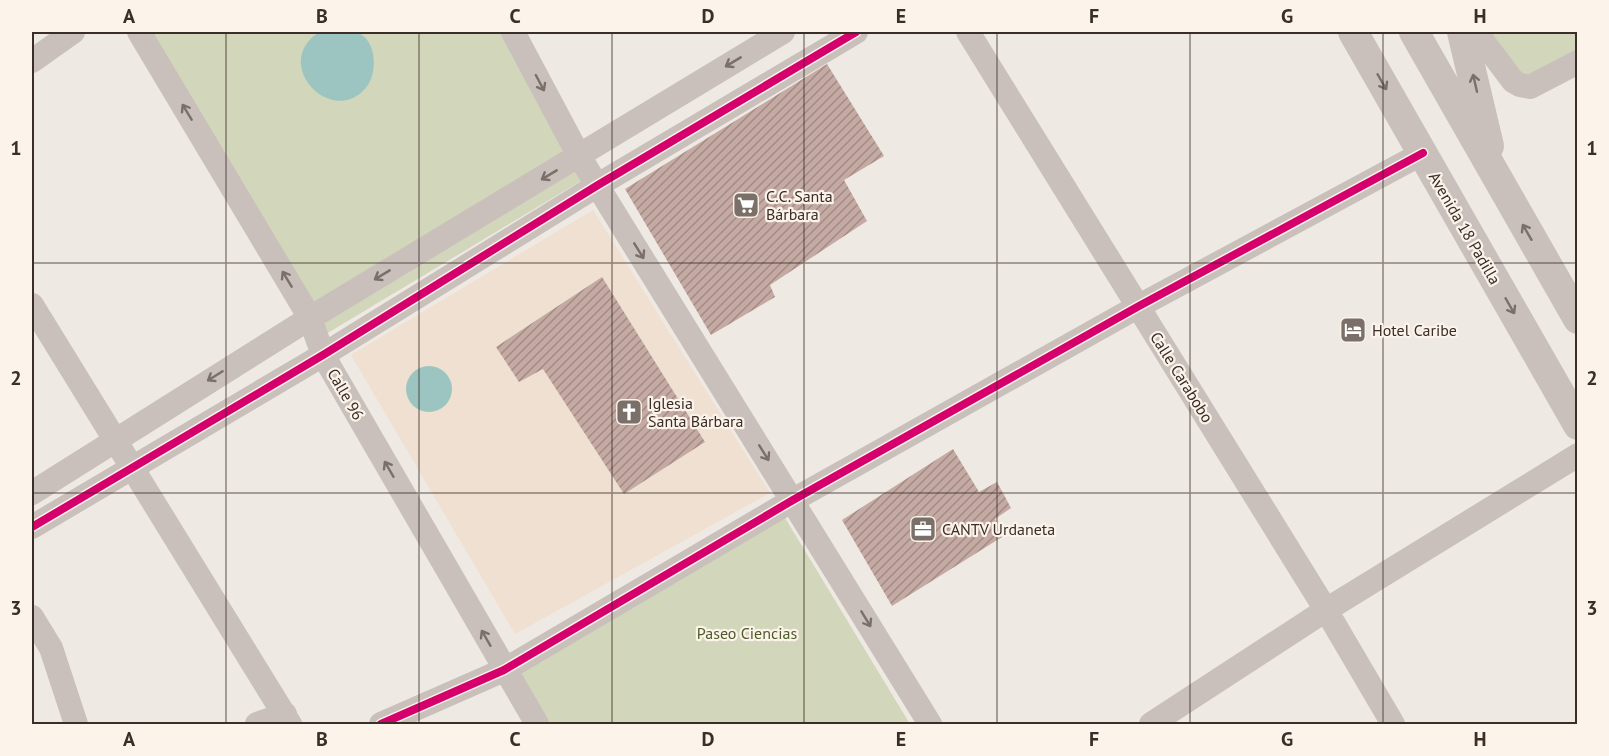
<svg xmlns="http://www.w3.org/2000/svg" width="1609" height="756" font-family="'PT Sans',sans-serif">
  <style>
    .green { fill: #d2d6bb }
    .plaza { fill: #efe0d1 }
    .water { fill: #9cc5c2 }
    .building { fill: url(#building-hatch) }
    .lines { fill: none; stroke-linecap: round; stroke-linejoin: round }
    .minor { stroke: #c9c0bb; stroke-width: 24 }
    .tertiary { stroke: #c9c0bb; stroke-width: 30 }
    .cycleway-casing { stroke: #fcf3ea; stroke-width: 11 }
    .cycleway { stroke: #d6006c; stroke-width: 8 }
    .oneway { stroke: #7b6f6a }
    .grid { fill: none; stroke: #3b2d28; stroke-width: 1.5; stroke-opacity: 0.55 }
    .labels { text-anchor: middle; stroke-width: 4.5; stroke-linejoin: round; paint-order: stroke }
    .poi-label { font-size: 16px; fill: #3b2d28; stroke: #fcf3ea; text-anchor: start }
    .street-label { font-size: 16px; fill: #3b2d28; stroke: #fcf3ea }
    .park-label { font-size: 16px; fill: #4d5c29; stroke: #fcf3ea }
    .neatline { fill: none; stroke: #3b2d28; stroke-width: 2 }
    .grid-label { font-size: 20px; text-anchor: middle; font-weight: bold; fill: #3b2d28 }
  </style>
  <defs>
    <pattern id="building-hatch" width="6" height="6" patternUnits="userSpaceOnUse" patternTransform="scale(1.5)"><rect width="6" height="6" fill="#c5aaa3"/><path d="M-1 1l2-2M0 6l6-6M5 7l2-2" fill="none" stroke="#a18b85"/></pattern>
  </defs>
  <rect width="100%" height="100%" fill="#efe9e3"/>
  <g class="green">
    <polygon points="143,32 505,32 591,175 321,337"/>
    <polygon points="1476,32 1577,32 1577,65 1540,88 1502,74"/>
    <polygon points="779,508 910,724 538,724 505,670"/>
  </g>
  <polygon class="plaza" points="593,210 770,493 515,634 351,355"/>
  <g class="water">
    <path d="M319,32C330,32 346,28 356,32C376,38 378,70 368,85C335,131 269,65 319,32Z"/>
    <circle cx="429" cy="389" r="23"/>
  </g>
  <g class="building">
    <polygon points="827,64 884,156 844,180 867,221 770,285 775,297 711,335 625,189"/>
    <polygon points="602,277 705,442 624,494 543,369 519,382 496,347"/>
    <polygon points="953,449 979,492 997,482 1011,508 995,519 1002,537 892,606 842,520"/>
  </g>
  <g class="lines">
    <g class="minor">
      <polyline points="139,32 310,318 323,355 537,724"/>
      <polyline points="513,32 579,156 930,724"/>
      <polyline points="968,32 1326,610 1393,724"/>
      <polyline points="1476,32 1513,81 1520,85 1530,87 1578,62"/>
      <polyline points="32,61 73,32"/>
      <polyline points="32,305 290,724"/>
      <polyline points="32,493 310,318 783,32"/>
      <polyline points="32,527 323,355 598,185 856,32"/>
      <polyline points="32,617 51,648 76,724"/>
      <polyline points="257,724 285,714"/>
      <polyline points="381,724 504,670 793,500 1139,306 1423,153"/>
      <polyline points="1151,724 1326,610 1578,455"/>
    </g>
    <g class="tertiary">
      <polyline points="1353,32 1578,425"/>
      <polyline points="1414,32 1578,319"/>
      <polyline points="1462,32 1489,146"/>
    </g>
    <defs>
      <g id="cycleway">
        <polyline points="32,527 323,355 598,185 856,32"/>
        <polyline points="381,724 504,670 793,500 1139,306 1423,153"/>
      </g>
    </defs>
    <use href="#cycleway" class="cycleway-casing"/>
    <use href="#cycleway" class="cycleway"/>
  </g>
  <defs><path id="oneway-shaft" d="M-6 0H5M1.5-3L5.5 0L1.5 3" fill="none" stroke-width="1.6" stroke-linecap="round" stroke-linejoin="round" transform="scale(1.5)"/></defs>
  <g class="oneway">
    <use href="#oneway-shaft" transform="translate(733 62) rotate(149)"/>
    <use href="#oneway-shaft" transform="translate(1382 82) rotate(60)"/>
    <use href="#oneway-shaft" transform="translate(540 83) rotate(62)"/>
    <use href="#oneway-shaft" transform="translate(1475 83) rotate(-103)"/>
    <use href="#oneway-shaft" transform="translate(187 112) rotate(-121)"/>
    <use href="#oneway-shaft" transform="translate(549 175) rotate(149)"/>
    <use href="#oneway-shaft" transform="translate(1527 232) rotate(-120)"/>
    <use href="#oneway-shaft" transform="translate(639 251) rotate(58)"/>
    <use href="#oneway-shaft" transform="translate(382 275) rotate(149)"/>
    <use href="#oneway-shaft" transform="translate(287 279) rotate(-121)"/>
    <use href="#oneway-shaft" transform="translate(1510 306) rotate(60)"/>
    <use href="#oneway-shaft" transform="translate(215 376) rotate(148)"/>
    <use href="#oneway-shaft" transform="translate(764 453) rotate(58)"/>
    <use href="#oneway-shaft" transform="translate(389 469) rotate(-120)"/>
    <use href="#oneway-shaft" transform="translate(866 619) rotate(59)"/>
    <use href="#oneway-shaft" transform="translate(486 638) rotate(-120)"/>
  </g>
  <path class="grid" d="M226,32V724M419,32V724M612,32V724M804,32V724M997,32V724M1190,32V724M1383,32V724M32,263H1578M32,493H1578"/>
  <defs>
    <symbol id="supermarket-square" viewBox="-11 -11 22 22"><rect x="-9" y="-9" width="18" height="18" rx="4" fill="#7a6f69" stroke="#fcf3ea"/><path d="M-6-5.5h2.5l.6 2H6L4.5 2H-2.5L-4.4-4H-6ZM-1.5 3.2a1.3 1.3 0 1 0 .1 0ZM3 3.2a1.3 1.3 0 1 0 .1 0Z" fill="#fff"/></symbol>
    <symbol id="hotel-square" viewBox="-11 -11 22 22"><rect x="-9" y="-9" width="18" height="18" rx="4" fill="#7a6f69" stroke="#fcf3ea"/><path d="M-6-4.5h1.5V1H6V5H4.5V3h-9V5H-6ZM-4 0a1.8 1.8 0 1 1 3.6 0ZM.5 0V-2.5h3Q6-2.5 6 0Z" fill="#fff"/></symbol>
    <symbol id="church-square" viewBox="-11 -11 22 22"><rect x="-9" y="-9" width="18" height="18" rx="4" fill="#7a6f69" stroke="#fcf3ea"/><path d="M-1.2-6h2.4v3.5h3.3v2.4h-3.3V6h-2.4V-.1h-3.3v-2.4h3.3Z" fill="#fff"/></symbol>
    <symbol id="office-square" viewBox="-11 -11 22 22"><rect x="-9" y="-9" width="18" height="18" rx="4" fill="#7a6f69" stroke="#fcf3ea"/><path d="M-6-3h4V-5.5h4V-3h4V5H-6ZM-1-4.5V-3h2v-1.5ZM-6 0V1H6V0Z" fill="#fff"/></symbol>
  </defs>
  <g fill-rule="evenodd">
    <use href="#supermarket-square" x="731" y="190" width="30" height="30"/>
    <use href="#hotel-square" x="1338" y="315" width="30" height="30"/>
    <use href="#church-square" x="614" y="397" width="30" height="30"/>
    <use href="#office-square" x="908" y="514" width="30" height="30"/>
  </g>
  <g class="labels">
    <g class="poi-label">
      <text x="766" y="202">C.C. Santa<tspan x="766" dy="18">Bárbara</tspan></text>
      <text x="1372" y="336">Hotel Caribe</text>
      <text x="648" y="409">Iglesia<tspan x="648" dy="18">Santa Bárbara</tspan></text>
      <text x="942" y="535">CANTV Urdaneta</text>
    </g>
    <g class="street-label">
      <text transform="translate(1465 228) rotate(60)" y="6">Avenida 18 Padilla</text>
      <text transform="translate(1182 377) rotate(58)" y="6">Calle Carabobo</text>
      <text transform="translate(346 394) rotate(60)" y="6">Calle 96</text>
    </g>
    <g class="park-label">
      <text x="747" y="639">Paseo Ciencias</text>
    </g>
  </g>
  <rect width="1609" height="756" fill="none" stroke="#fcf3ea" stroke-width="66"/>
  <rect x="33" y="33" width="1543" height="690" class="neatline"/>
  <g class="grid-label">
    <text x="129" y="23">A</text>
    <text x="322" y="23">B</text>
    <text x="515" y="23">C</text>
    <text x="708" y="23">D</text>
    <text x="901" y="23">E</text>
    <text x="1094" y="23">F</text>
    <text x="1287" y="23">G</text>
    <text x="1480" y="23">H</text>
    <text x="16" y="155">1</text>
    <text x="1592" y="155">1</text>
    <text x="16" y="385">2</text>
    <text x="1592" y="385">2</text>
    <text x="16" y="615">3</text>
    <text x="1592" y="615">3</text>
    <text x="129" y="746">A</text>
    <text x="322" y="746">B</text>
    <text x="515" y="746">C</text>
    <text x="708" y="746">D</text>
    <text x="901" y="746">E</text>
    <text x="1094" y="746">F</text>
    <text x="1287" y="746">G</text>
    <text x="1480" y="746">H</text>
  </g>
</svg>
